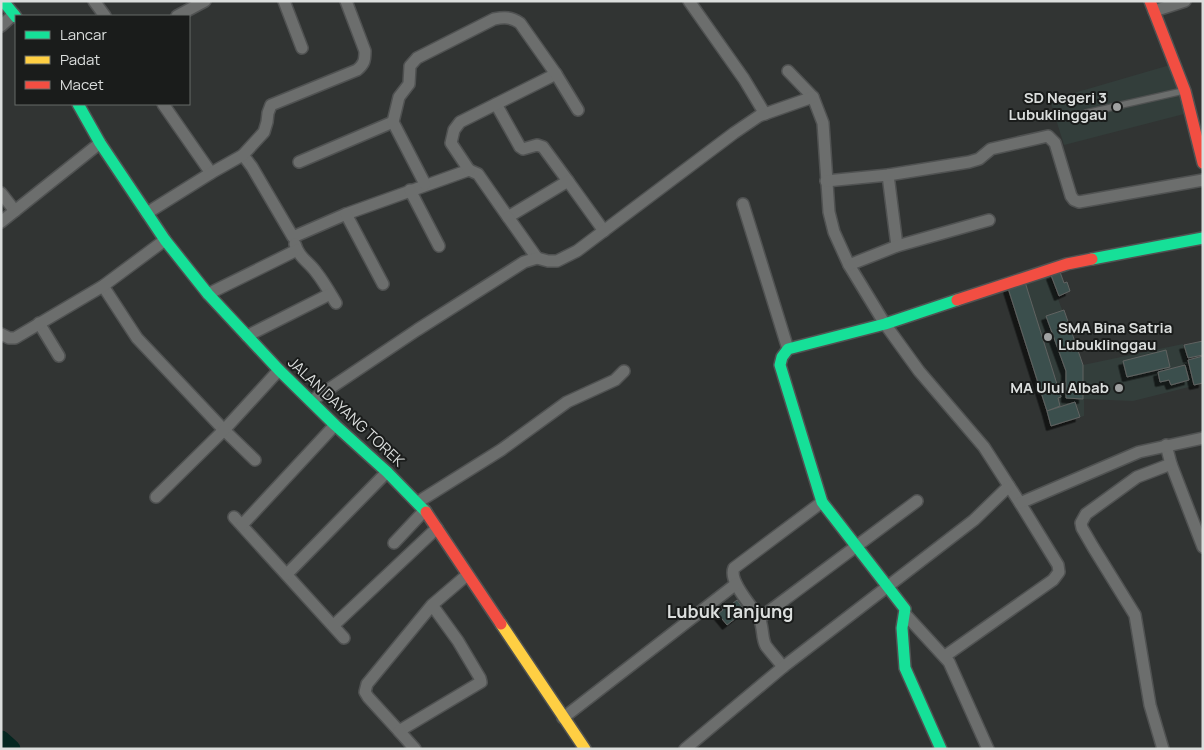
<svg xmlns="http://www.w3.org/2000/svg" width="1204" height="750" font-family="Manrope,sans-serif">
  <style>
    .built { fill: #333e3b }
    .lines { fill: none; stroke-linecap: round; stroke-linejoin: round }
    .river { stroke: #042620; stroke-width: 19 }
    .building { fill: #3b504d; stroke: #606261; filter: url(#shadow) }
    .lane-casing { stroke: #505252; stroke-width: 8 }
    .street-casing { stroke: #505252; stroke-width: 14 }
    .fast-casing { stroke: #505252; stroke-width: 14 }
    .slow-casing { stroke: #505252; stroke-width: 14 }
    .jam-casing { stroke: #505252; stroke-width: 14 }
    .lane { stroke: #6c6e6d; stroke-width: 5.5 }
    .street { stroke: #6c6e6d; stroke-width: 11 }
    .fast { stroke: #16e098; stroke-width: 11 }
    .slow { stroke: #ffcf43; stroke-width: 11 }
    .jam { stroke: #f24e42; stroke-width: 11 }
    .poi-dot { fill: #a0a2a2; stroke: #1a1c1b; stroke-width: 2 }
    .labels { text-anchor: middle; stroke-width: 4; stroke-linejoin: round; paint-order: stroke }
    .poi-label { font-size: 15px; font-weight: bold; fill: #dbdedd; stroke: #1a1c1b; text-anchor: end }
    .street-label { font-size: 15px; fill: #dbdedd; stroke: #1a1c1b }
    .quarter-label { font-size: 18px; font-weight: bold; fill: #dbdedd; stroke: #1a1c1b }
  </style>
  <defs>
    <filter id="shadow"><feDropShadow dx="-4.5" dy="4.5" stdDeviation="0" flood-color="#0009"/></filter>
  </defs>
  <rect width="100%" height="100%" fill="#313433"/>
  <g class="built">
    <polygon points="1170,65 1184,114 1064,145 1050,100"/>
    <polygon points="1049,275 1083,365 1183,344 1193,386 1133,401 1084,399 1084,416 1051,426 1008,288"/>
  </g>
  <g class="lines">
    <polyline class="river" points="1,740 11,749"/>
  </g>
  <g class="building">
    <polygon points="1060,272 1064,283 1067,282 1070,291 1059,296 1051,275"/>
    <polygon points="1025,282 1061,397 1058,398 1060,406 1047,411 1008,288"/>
    <polygon points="1064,310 1083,365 1083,399 1066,398 1066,371 1046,316"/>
    <polygon points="1203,341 1203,355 1188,358 1184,345"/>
    <polygon points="1166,350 1170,367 1127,377 1123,361"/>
    <polygon points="1203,356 1203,383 1194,385 1188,360"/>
    <polygon points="1185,365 1189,380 1171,385 1169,380 1160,382 1158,372"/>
    <polygon points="1075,402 1080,417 1051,426 1047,411"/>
    <polygon points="737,600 745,611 727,625 718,614 723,610 721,607 726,603 728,607"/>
  </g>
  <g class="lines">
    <defs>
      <polyline id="lane" points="1086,113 1183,91"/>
      <g id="street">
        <polyline points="94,1 105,16"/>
        <polyline points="284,1 302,48"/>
        <polyline points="689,1 744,79 765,114"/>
        <polyline points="1154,11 1185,1"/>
        <polyline points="177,16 205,1"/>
        <polyline points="1,26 14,14"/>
        <polyline points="788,71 813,97 823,123 829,212 834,232 849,265 885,324 919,371 984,447 1020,503 1058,565 1059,572 1053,580 945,656"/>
        <polyline points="163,104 211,173"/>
        <polyline points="496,104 520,147 523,149 537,145 543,147 568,181"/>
        <polyline points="243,155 252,167 293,237 346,214 469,170 478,174 508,217 568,181 604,231"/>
        <polyline points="299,162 393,122"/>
        <polyline points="469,170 451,143 454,130 460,122 556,74"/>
        <polyline points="888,175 897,246"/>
        <polyline points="826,181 888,175 969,162 979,159 991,149 1048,136 1055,143 1071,196 1074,200 1079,202 1203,180"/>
        <path d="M425,184L393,122L399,97L409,84L410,66L417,58L494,19C505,17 511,17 520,23L556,74L578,110"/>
        <polyline points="410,190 439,246"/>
        <polyline points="1,193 15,211"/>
        <polyline points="743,204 788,349"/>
        <path d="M147,213L211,173L243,155L264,132L267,122L268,113L271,105L357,70C364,64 365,61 365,51L346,1"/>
        <polyline points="346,214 383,284"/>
        <polyline points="508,217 537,258"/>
        <polyline points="1,222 100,143"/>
        <path d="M295,244C299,258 309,262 316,272C324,282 330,293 336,303"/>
        <polyline points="849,265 897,246 989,220"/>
        <polyline points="103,286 137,338 224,430 255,460"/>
        <polyline points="208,294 297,250"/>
        <polyline points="39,323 59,356"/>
        <polyline points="1,334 9,338 15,338 103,286 165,240"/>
        <polyline points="247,336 330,294"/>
        <polyline points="311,401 417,330 524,262 537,258 548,261 557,261 577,251 734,133 759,116 813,97"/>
        <polyline points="1166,445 1171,464 1203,547"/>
        <polyline points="156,497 224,430 279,370"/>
        <polyline points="418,502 501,450 567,402 615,380 624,371"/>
        <polyline points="1020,503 1139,452 1203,438"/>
        <polyline points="234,517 344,638"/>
        <polyline points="242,525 335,425"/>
        <polyline points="394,543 425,510"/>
        <polyline points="287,574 387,472"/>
        <polyline points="432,605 458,641 480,678 481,682 399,731 368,697 365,692 367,684 432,605 467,575"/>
        <polyline points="905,614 949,662 988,749"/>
        <polyline points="760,618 917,501"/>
        <polyline points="334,625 437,528"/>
        <path d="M783,667C778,660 771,653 766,646C761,638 764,625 758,616C751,605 728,581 734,568L822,502"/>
        <polyline points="563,718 736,584"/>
        <polyline points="399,731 415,749"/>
        <polyline points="685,749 783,667 974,520 1009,486"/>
        <polyline points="1163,749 1150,705 1135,615 1093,547 1082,528 1081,523 1086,514 1137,477 1171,464"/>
      </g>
      <g id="fast">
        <polyline points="3,1 16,17"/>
        <polyline points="78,104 100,143 165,240 208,294 279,370 335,425 387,472 426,512"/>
        <polyline points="1092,259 1203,238"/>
        <polyline points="941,749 905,668 902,628 905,609 822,502 780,365 782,357 788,349 885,324 957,300"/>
      </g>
      <polyline id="slow" points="501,624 585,749"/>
      <g id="jam">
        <polyline points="1150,1 1185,91 1203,163"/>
        <polyline points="957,300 1067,264 1092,259"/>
        <polyline points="426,512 501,624"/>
      </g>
    </defs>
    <use href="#lane" class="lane-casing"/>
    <use href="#street" class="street-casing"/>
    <use href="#fast" class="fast-casing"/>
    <use href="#slow" class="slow-casing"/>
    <use href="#jam" class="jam-casing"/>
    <use href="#lane" class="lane"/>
    <use href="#street" class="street"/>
    <use href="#fast" class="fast"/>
    <use href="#slow" class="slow"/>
    <use href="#jam" class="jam"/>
  </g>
  <g class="poi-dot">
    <circle cx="1117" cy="107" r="5"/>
    <circle cx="1048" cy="337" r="5"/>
    <circle cx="1119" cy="388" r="5"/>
  </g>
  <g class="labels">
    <g class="poi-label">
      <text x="1107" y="103">SD Negeri 3<tspan x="1107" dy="17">Lubuklinggau</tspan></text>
      <text x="1058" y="333" text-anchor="start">SMA Bina Satria<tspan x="1058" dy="17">Lubuklinggau</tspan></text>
      <text x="1109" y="393">MA Ulul Albab</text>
    </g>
    <g class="street-label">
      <text transform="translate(346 412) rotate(43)" y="5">JALAN DAYANG TOREK</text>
    </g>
    <g class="quarter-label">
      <text x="730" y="618">Lubuk Tanjung</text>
    </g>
  </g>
  <rect width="1204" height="750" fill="none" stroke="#dbdedd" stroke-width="5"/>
  <rect x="15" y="15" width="175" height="90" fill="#1a1c1b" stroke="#676a69"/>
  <rect x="25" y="31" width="25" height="8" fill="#16e098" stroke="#676a69"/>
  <text x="60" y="40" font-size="15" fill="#dbdedd">Lancar</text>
  <rect x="25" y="56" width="25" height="8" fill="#ffcf43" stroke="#676a69"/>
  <text x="60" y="65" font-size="15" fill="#dbdedd">Padat</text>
  <rect x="25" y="81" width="25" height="8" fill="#f24e42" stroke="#676a69"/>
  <text x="60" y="90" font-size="15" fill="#dbdedd">Macet</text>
</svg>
